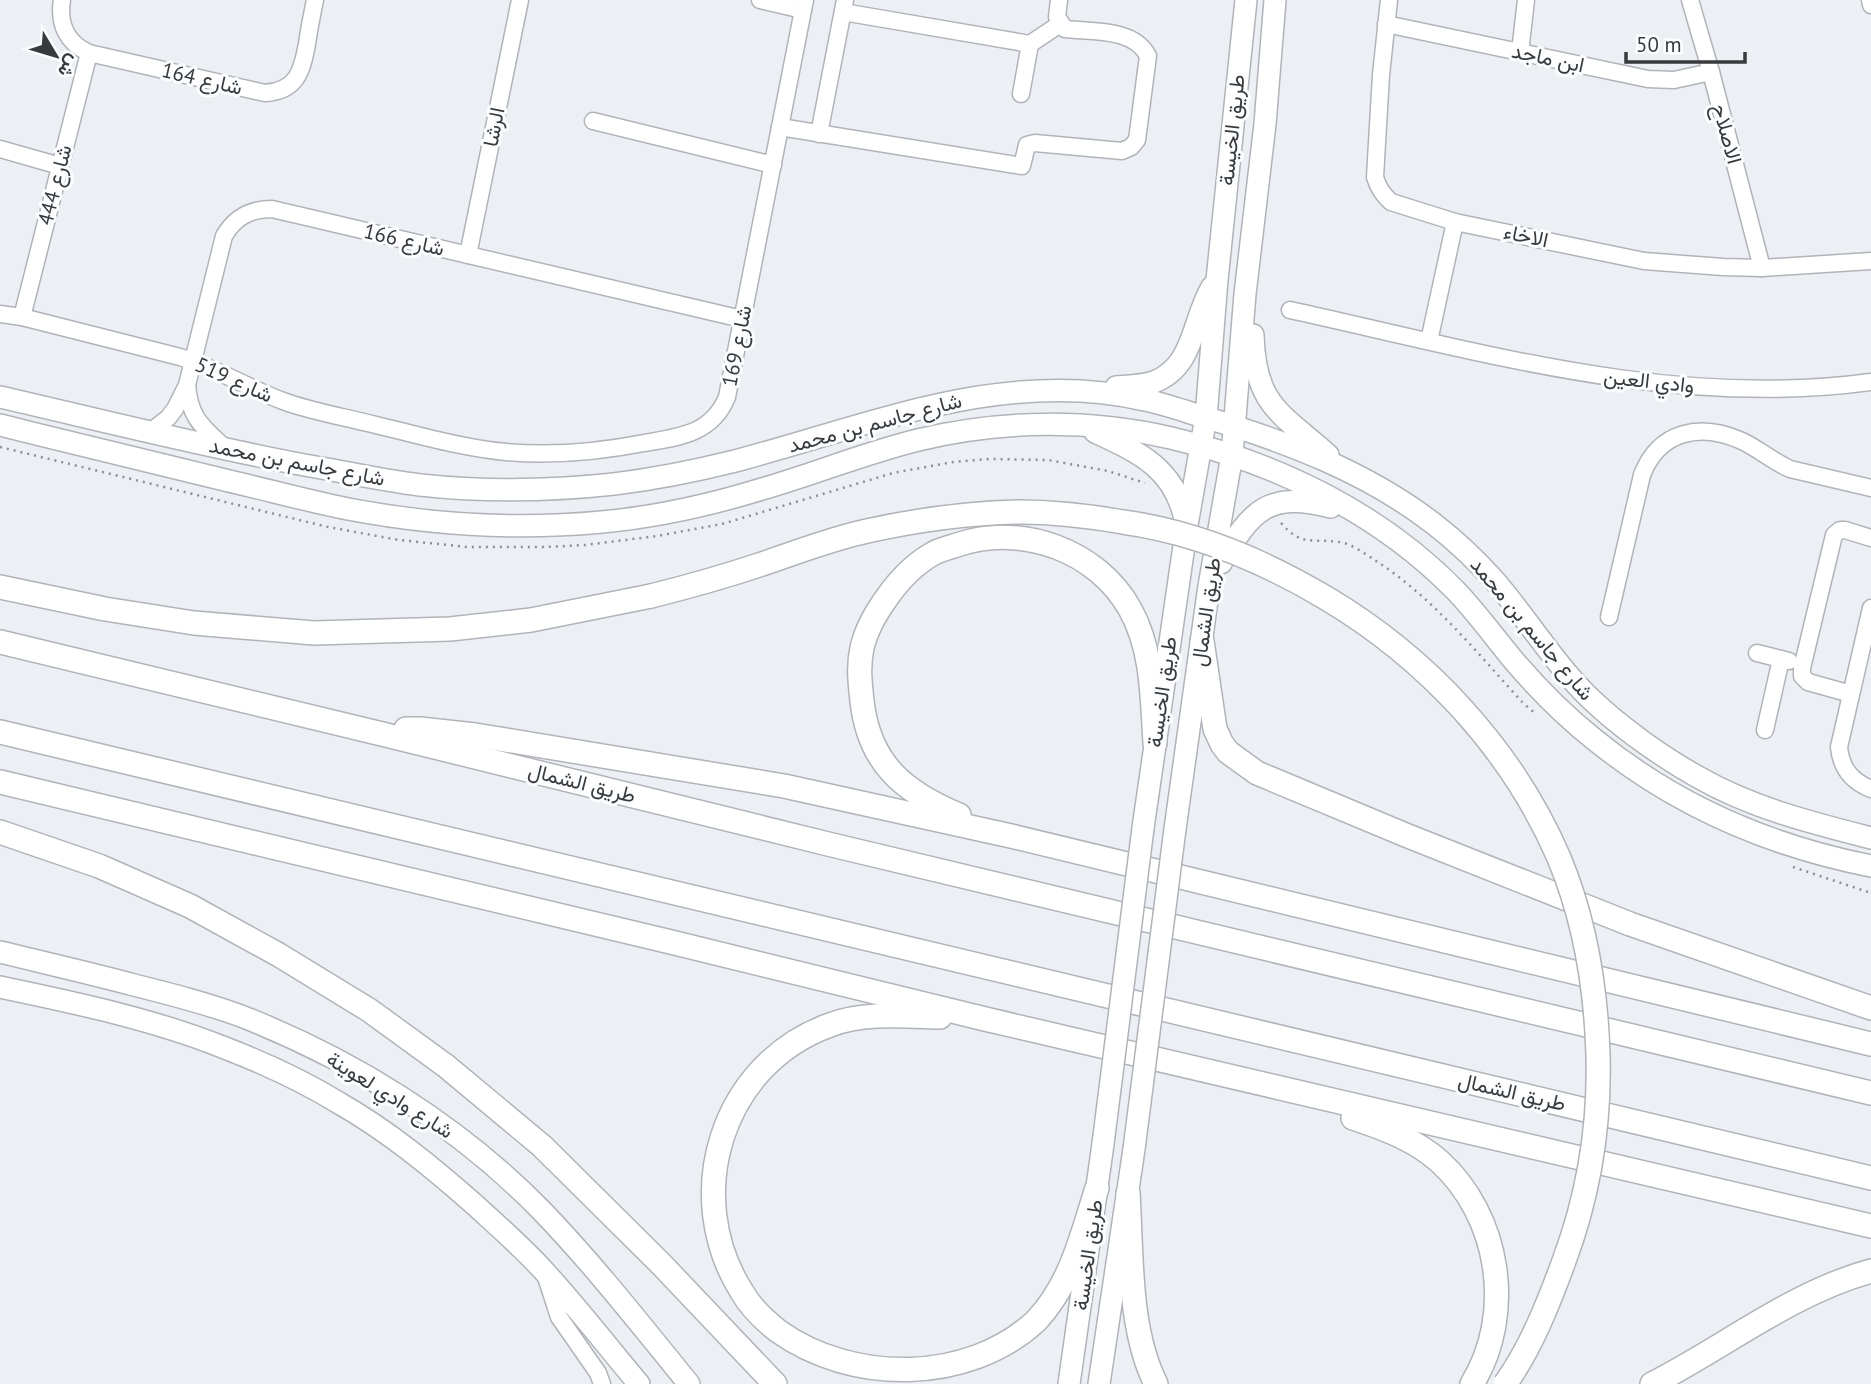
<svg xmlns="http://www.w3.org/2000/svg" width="1871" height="1384" font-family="'PT Sans',Vazirmatn,sans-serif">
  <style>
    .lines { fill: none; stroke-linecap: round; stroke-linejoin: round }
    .minor-casing { stroke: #b0b4b9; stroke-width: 19 }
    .major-casing { stroke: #b0b4b9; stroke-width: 24 }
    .highway-casing { stroke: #b0b4b9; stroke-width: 26 }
    .path { stroke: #8b8e92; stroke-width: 2.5; stroke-dasharray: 2 5; stroke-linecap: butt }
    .minor { stroke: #fff; stroke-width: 16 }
    .major { stroke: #fff; stroke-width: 21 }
    .highway { stroke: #fff; stroke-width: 23 }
    .major-bridge-casing { stroke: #b0b4b9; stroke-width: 24; stroke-linecap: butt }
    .highway-bridge-casing { stroke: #b0b4b9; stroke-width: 26; stroke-linecap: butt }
    .major-bridge { stroke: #fff; stroke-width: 21 }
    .highway-bridge { stroke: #fff; stroke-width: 23 }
    .labels { text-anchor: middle; stroke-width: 6; stroke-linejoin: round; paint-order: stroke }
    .street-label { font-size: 21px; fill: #383a3c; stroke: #fcfdfe }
  </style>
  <rect width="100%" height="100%" fill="#ecf0f5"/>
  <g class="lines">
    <defs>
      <g id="minor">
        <path d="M62,0C58,24 67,43 89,53L265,93C297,91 302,71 307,44C309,29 312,15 315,0"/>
        <polyline points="760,0 803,10"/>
        <path d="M1389,0L1381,75L1375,177C1378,188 1383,195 1391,202L1455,222L1644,261L1723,267L1762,268L1871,261"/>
        <polyline points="1690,0 1711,72 1762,268"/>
        <polyline points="1870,0 1871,5"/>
        <polyline points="843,12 1030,44 1060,24"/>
        <polyline points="1386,24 1648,79 1674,80 1711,72"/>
        <polyline points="1520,52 1526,0"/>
        <polyline points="1021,94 1030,44"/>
        <polyline points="593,121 773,165"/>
        <path d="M780,127L1022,166L1027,145L1035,143L1122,151L1131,147L1137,140L1148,56C1134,28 1092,32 1065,29L1057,17L1059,0"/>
        <polyline points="819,134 845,0"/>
        <polyline points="0,149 60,166"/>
        <polyline points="468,255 520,0"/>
        <path d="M1290,310C1482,352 1673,409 1871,382"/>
        <path d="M0,314L22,317L180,357C216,368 248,388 283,401C313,412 345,417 376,425C419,435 462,448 506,452C552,456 598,452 644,443C679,437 712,434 727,397L805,0"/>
        <polyline points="22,317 89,53"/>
        <polyline points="1429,341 1455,222"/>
        <path d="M187,385C190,419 202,426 226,449"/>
        <path d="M150,432L168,418L175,409L187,385L224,236C235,217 250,209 272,209L742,319"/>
        <path d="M1871,608L1839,747C1841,768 1851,781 1871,789"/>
        <path d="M1609,617L1642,475C1659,431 1700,422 1742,441C1759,449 1772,461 1790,469L1871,488"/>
        <polyline points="1757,653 1789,661"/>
        <polyline points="1851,694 1808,682 1802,676 1802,668 1834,535 1840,530 1845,530 1871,538"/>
        <polyline points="1765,730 1781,659"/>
        <polyline points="545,1274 559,1317 598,1373 602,1384"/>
      </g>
      <g id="major">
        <path d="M1253,335C1255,406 1281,413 1328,455"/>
        <path d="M1116,387C1129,386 1142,386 1154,382C1195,366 1192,320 1212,287"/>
        <path d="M0,397C100,420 199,445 299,464C340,471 380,480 420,485C485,492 550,491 614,484C655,479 695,471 735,461C868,426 1004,367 1145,400C1165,404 1184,411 1204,417C1285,441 1367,472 1434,524C1456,541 1476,560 1494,580C1521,611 1543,646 1570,677C1592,703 1618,724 1646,744C1663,756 1680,767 1698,777C1752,808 1812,823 1871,838"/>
        <path d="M0,425C76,444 152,462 229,481C268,490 308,501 348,509C432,525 517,530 602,522C656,517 710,505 762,489C814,474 865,453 918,440C1000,420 1089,419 1171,438C1277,463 1380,513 1456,591C1477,613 1495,638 1515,662C1539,690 1566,717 1595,740C1675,805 1770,846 1871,866"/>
        <path d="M1095,432C1138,452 1175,468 1185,520"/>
        <path d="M1221,563C1251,510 1268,491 1331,507"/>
        <polyline points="1143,828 1187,525 1206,417 1217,280 1246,0"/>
        <polyline points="1175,829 1209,586 1232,455 1245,294 1265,124 1275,0"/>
        <path d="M0,952C45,963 89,973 134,985C170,994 206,1003 241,1016C351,1059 458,1125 541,1210C594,1265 641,1325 689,1384"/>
        <path d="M0,987C76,1003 153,1019 225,1048C264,1063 303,1081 339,1103C388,1131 432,1167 475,1205C498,1226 522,1247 543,1270C577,1307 607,1346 639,1384"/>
        <polyline points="1069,1384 1103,1144"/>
        <polyline points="1099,1384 1134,1149"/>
      </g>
      <g id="highway">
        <polyline points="0,587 105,609 194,623 314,633 450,629 531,620 651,596"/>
        <polyline points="1202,641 1215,729 1222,744 1228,752 1257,773 1408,836 1630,924 1871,1008"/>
        <polyline points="0,642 382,734 828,844 1871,1093"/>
        <polyline points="406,729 420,729 475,735 784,786 1011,836 1871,1044"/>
        <polyline points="0,732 1871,1178"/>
        <polyline points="0,782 675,943 985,1019 1871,1226"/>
        <path d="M959,815C904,792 869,764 862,701C860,683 858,666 862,648C866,630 877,611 888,596C900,579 916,563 934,553C942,549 951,547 960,544C1022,524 1097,550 1130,609C1153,650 1152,698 1155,743"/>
        <polyline points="0,832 99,866 190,906 279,955 369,1010 446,1066 542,1146 662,1265 775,1384"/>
        <path d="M940,1017C904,1016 864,1012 830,1025C721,1064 681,1196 742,1292C751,1308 764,1320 778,1331C852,1384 968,1384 1036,1321C1071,1284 1082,1235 1097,1188"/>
        <path d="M1353,1118C1383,1128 1414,1139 1439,1161C1500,1216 1515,1314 1472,1384"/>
        <path d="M1128,1193C1132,1254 1128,1328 1156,1384"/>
        <path d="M1652,1384C1725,1347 1791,1293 1871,1271"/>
      </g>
    </defs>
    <use href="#minor" class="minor-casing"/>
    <use href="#major" class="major-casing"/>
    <use href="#highway" class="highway-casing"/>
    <g class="path">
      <polyline points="0,447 328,527 399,540 468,547 546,547 585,545 657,536 722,524 893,473 953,462 989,459 1048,460 1108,471 1145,483"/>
      <path d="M1281,523C1302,547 1311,538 1339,542C1350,543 1364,553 1373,559C1432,596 1477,653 1524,704L1536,714"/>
      <polyline points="1793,867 1871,893"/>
    </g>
    <use href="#minor" class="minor"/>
    <use href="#major" class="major"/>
    <use href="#highway" class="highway"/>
    <defs>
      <g id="major-bridge">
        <polyline points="1103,1144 1143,828"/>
        <polyline points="1134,1149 1175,829"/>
      </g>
      <path id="highway-bridge" d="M651,596C687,587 723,577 759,565C795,553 830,539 867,531C917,520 968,513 1019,512C1054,512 1089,516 1123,522C1195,532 1264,561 1326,598C1427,658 1512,749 1559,858C1585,920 1596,988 1598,1055C1600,1126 1589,1194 1564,1261C1549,1302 1531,1348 1505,1384"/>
    </defs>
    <use href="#major-bridge" class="major-bridge-casing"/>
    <use href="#highway-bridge" class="highway-bridge-casing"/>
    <use href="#major-bridge" class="major-bridge"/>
    <use href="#highway-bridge" class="highway-bridge"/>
  </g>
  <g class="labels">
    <g class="street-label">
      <text transform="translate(1548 58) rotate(12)" y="7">ابن ماجد</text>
      <text transform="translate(202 79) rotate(13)" y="7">شارع 164</text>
      <text transform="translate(494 127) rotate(-79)" y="7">الرشا</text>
      <text transform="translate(1232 130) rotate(-84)" y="7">طريق الخيسة</text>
      <text transform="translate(1727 134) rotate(75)" y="7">الاصلاح</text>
      <text transform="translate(55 185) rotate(-76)" y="7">شارع 444</text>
      <text transform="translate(1526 236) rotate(12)" y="7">الاخاء</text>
      <text transform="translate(404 240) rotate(13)" y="7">شارع 166</text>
      <text transform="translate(737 346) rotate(-79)" y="7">شارع 169</text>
      <text transform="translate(234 380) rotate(24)" y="7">شارع 519</text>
      <text transform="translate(1649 381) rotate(6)" y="7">وادي العين</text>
      <text transform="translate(875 423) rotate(-15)" y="7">شارع جاسم بن محمد</text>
      <text transform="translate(297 462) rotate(11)" y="7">شارع جاسم بن محمد</text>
      <text transform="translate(1206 612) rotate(-82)" y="7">طريق الشمال</text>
      <text transform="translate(1532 629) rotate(50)" y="7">شارع جاسم بن محمد</text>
      <text transform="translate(1162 692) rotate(-82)" y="7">طريق الخيسة</text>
      <text transform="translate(582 783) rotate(14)" y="7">طريق الشمال</text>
      <text transform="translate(1512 1092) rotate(13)" y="7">طريق الشمال</text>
      <text transform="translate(390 1095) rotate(32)" y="7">شارع وادي لعوينة</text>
      <text transform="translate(1088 1255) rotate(-82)" y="7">طريق الخيسة</text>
    </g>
  </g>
  <g transform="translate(56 56) rotate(128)" stroke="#fcfdfe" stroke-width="5" paint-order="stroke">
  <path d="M0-5L12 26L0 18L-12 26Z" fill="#383a3c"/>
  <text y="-10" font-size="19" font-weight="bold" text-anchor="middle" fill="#383a3c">ش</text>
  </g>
  <path d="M1626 52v10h119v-10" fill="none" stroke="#383a3c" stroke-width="3.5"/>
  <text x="1636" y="52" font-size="21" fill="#383a3c" stroke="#fcfdfe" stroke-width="5" paint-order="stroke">50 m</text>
</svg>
